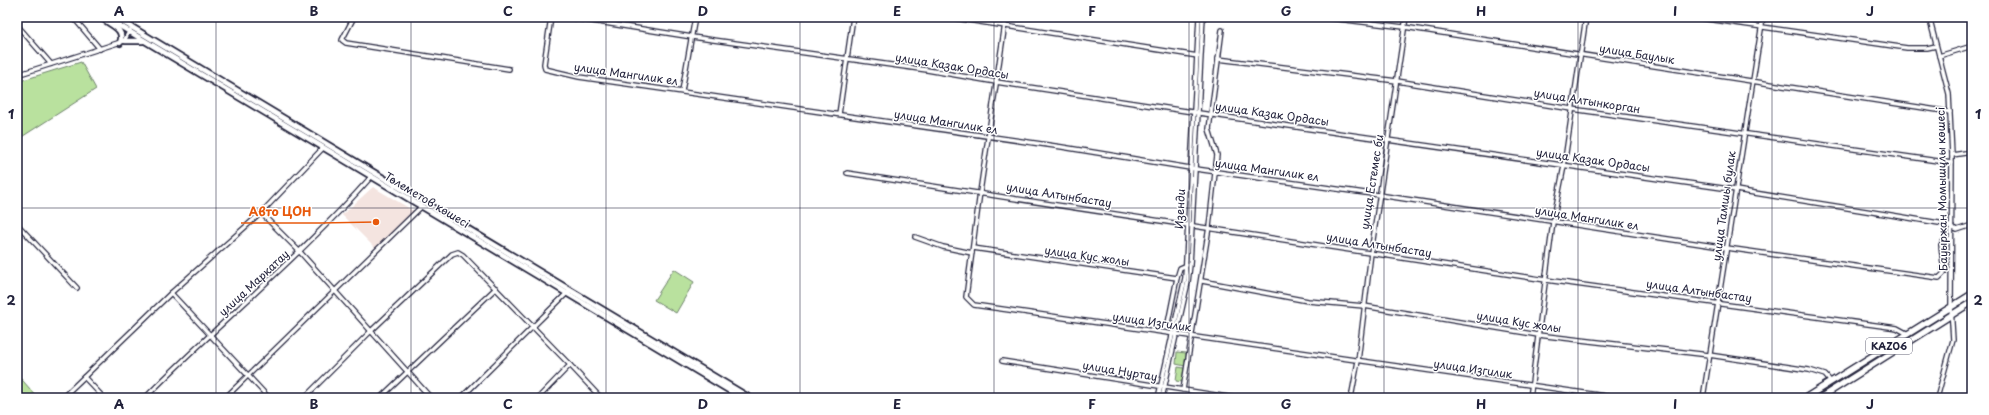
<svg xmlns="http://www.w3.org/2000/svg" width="1989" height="415" font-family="'Playpen Sans',sans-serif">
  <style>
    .built { fill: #f4e4e0 }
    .green { fill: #b9e19e; stroke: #6e826c }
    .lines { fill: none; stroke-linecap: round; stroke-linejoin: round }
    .minor-casing { stroke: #22223b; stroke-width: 6 }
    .major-casing { stroke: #22223b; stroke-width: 8 }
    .highway-casing { stroke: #22223b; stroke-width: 8 }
    .minor { stroke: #fff; stroke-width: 3.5 }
    .major { stroke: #fff; stroke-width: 4.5 }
    .highway { stroke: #fff; stroke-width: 5.5 }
    .grid { fill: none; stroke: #22223b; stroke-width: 1; stroke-opacity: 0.55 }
    .labels { text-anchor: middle; stroke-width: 3; stroke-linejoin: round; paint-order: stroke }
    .shield { fill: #fff; stroke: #646476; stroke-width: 1 }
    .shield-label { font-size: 10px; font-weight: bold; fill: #22223b }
    .street-label { font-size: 11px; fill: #22223b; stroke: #fff }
    .leader { fill: none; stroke: #e8590c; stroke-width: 1.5 }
    .callout-dot { fill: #e8590c; stroke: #fff; stroke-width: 1.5 }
    .callout-label { font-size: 12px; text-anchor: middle; font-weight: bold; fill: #e8590c; stroke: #fff; stroke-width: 3; stroke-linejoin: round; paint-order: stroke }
    .neatline { fill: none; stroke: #22223b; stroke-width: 1.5 }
    .grid-label { font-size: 13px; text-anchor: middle; font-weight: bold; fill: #22223b }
  </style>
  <rect width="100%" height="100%" fill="#fff"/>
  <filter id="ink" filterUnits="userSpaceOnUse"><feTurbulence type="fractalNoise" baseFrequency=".025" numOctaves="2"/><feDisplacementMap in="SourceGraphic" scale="8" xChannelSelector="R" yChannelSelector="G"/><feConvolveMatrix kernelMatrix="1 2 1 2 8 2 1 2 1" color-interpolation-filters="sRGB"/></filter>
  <g filter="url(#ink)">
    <polygon class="built" points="373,187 414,211 375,248 342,215"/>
    <g class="green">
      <polygon points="81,62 96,89 17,140 17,82"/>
      <polygon points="674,269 694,282 676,313 654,300"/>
      <polygon points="1177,352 1186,353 1185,366 1176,364"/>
      <polygon points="1178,367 1184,368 1182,382 1176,381"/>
      <polygon points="17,374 37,397 37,398 17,398"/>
    </g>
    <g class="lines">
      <defs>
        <g id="minor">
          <polyline points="73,17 100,49"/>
          <polyline points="354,17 342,40 346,43 509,69"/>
          <polyline points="551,17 544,64 545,69 579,77 1062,147 1196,169 1379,195 1727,248 1939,278 1944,273 1941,245 1943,242 1951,238"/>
          <polyline points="567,17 692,37 927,70 996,82 1199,113 1736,190 1891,215 1945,224 1957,230 1972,225"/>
          <polyline points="948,17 1198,56"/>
          <polyline points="1006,17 980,192 966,297 974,305 1619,398"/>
          <polyline points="1321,17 1404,27 1950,112"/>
          <polyline points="1693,17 1907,48 1927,48 1936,46"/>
          <polyline points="1929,17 1949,94 1952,155 1951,307 1953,340 1937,398"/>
          <polyline points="17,25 51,64"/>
          <polyline points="1939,56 1972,46"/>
          <polyline points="1218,59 1397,81 1572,109 1952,163"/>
          <polyline points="17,75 124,41 130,30"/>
          <polyline points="682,91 695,17"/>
          <polyline points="839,114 853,17"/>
          <polyline points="1952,155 1972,152"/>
          <polyline points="847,173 1546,280 1897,328 1908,334"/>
          <polyline points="261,213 300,252 431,398"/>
          <polyline points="17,224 77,288"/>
          <polyline points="915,237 943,247 972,253"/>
          <polyline points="973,248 1177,278 1180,268 1187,265"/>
          <polyline points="1202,281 1308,301 1364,306 1538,335 1709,355 1809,370 1825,375 1831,382"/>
          <polyline points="171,293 269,398"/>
          <polyline points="1168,323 1177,278"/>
          <polyline points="1002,361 1234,398"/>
          <polyline points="570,365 601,398"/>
          <polyline points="1183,390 1209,227 1217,155 1209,129 1222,30"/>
          <polyline points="62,398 84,377"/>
          <polyline points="104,398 84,377 171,293 261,213 323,148"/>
          <path d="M145,398C219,323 301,256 371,177"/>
          <polyline points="225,398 421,207"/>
          <polyline points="304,398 370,332 452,254 458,252 463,255 570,365 538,398"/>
          <polyline points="380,398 496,288"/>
          <polyline points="461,398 568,292"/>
          <polyline points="1158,398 1185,278 1199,17"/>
          <polyline points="1162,398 1188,282 1190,265 1203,17"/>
          <polyline points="1351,398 1358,361 1371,253 1406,17"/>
          <polyline points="1530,398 1553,222 1564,166 1586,17"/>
          <polyline points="1703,398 1763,17"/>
        </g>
        <g id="major">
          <path d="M101,17C109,25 126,28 120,43"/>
          <polyline points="105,17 742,398"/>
          <polyline points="115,17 750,398"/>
          <polyline points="125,41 143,41"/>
        </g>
        <g id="highway">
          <polyline points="1805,398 1972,294"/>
          <polyline points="1820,398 1972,302"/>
        </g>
      </defs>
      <use href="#minor" class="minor-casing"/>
      <use href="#major" class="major-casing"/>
      <use href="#highway" class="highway-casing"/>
      <use href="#minor" class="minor"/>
      <use href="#major" class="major"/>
      <use href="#highway" class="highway"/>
    </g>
  </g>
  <path class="grid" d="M216,17V398M411,17V398M606,17V398M800,17V398M994,17V398M1189,17V398M1384,17V398M1578,17V398M1772,17V398M17,208H1972"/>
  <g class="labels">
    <rect class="shield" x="1866" y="338" width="46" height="16" rx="3"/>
    <g class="shield-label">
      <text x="1889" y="350">KАZ06</text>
    </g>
    <g class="street-label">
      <text transform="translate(1637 54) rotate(9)" y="4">улица Баулык</text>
      <text transform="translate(952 66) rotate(9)" y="4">улица Казак Ордасы</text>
      <text transform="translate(626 74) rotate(8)" y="4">улица Мангилик ел</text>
      <text transform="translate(1587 101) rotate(9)" y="4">улица Алтынкорган</text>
      <text transform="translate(1272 114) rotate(8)" y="4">улица Казак Ордасы</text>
      <text transform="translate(946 122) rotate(9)" y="4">улица Мангилик ел</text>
      <text transform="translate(1593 160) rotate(8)" y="4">улица Казак Ордасы</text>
      <text transform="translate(1267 170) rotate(8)" y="4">улица Мангилик ел</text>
      <text transform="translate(1372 182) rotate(-81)" y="4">улица Естемес би</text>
      <text transform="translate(1942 189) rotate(-91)" y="4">Бауыржан Момышұлы көшесі</text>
      <text transform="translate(1059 195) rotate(9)" y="4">улица Алтынбастау</text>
      <text transform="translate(427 200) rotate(31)" y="4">Төлеметов көшесі</text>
      <text transform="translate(1724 206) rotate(-82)" y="4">улица Тамшы булак</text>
      <text transform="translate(1180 209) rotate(-87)" y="4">Изенди</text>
      <text transform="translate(1587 218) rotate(9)" y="4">улица Мангилик ел</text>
      <text transform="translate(1379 245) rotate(9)" y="4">улица Алтынбастау</text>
      <text transform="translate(1087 256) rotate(8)" y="4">улица Кус жолы</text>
      <text transform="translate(254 283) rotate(-43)" y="4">улица Маркатау</text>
      <text transform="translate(1699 291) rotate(8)" y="4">улица Алтынбастау</text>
      <text transform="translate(1152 322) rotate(8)" y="4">улица Изгилик</text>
      <text transform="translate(1519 322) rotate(9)" y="4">улица Кус жолы</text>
      <text transform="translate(1473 369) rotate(8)" y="4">улица Изгилик</text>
      <text transform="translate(1120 371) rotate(9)" y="4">улица Нуртау</text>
    </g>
  </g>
  <path class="leader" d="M376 222L320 223H241"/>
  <circle class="callout-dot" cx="376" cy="222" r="4"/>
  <g class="callout-label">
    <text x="280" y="216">Авто ЦОН</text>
  </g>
  <rect width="1989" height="415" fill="none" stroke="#fff" stroke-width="44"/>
  <rect x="22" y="22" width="1945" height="371" class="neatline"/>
  <g class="grid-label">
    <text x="119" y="16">A</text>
    <text x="314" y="16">B</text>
    <text x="508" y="16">C</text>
    <text x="703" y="16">D</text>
    <text x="897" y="16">E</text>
    <text x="1092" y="16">F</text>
    <text x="1286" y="16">G</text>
    <text x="1481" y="16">H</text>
    <text x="1675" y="16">I</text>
    <text x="1870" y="16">J</text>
    <text x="11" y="119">1</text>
    <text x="1978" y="119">1</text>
    <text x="11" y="305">2</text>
    <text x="1978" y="305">2</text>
    <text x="119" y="409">A</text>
    <text x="314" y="409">B</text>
    <text x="508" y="409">C</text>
    <text x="703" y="409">D</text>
    <text x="897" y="409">E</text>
    <text x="1092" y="409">F</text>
    <text x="1286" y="409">G</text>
    <text x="1481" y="409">H</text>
    <text x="1675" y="409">I</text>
    <text x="1870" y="409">J</text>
  </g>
</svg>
